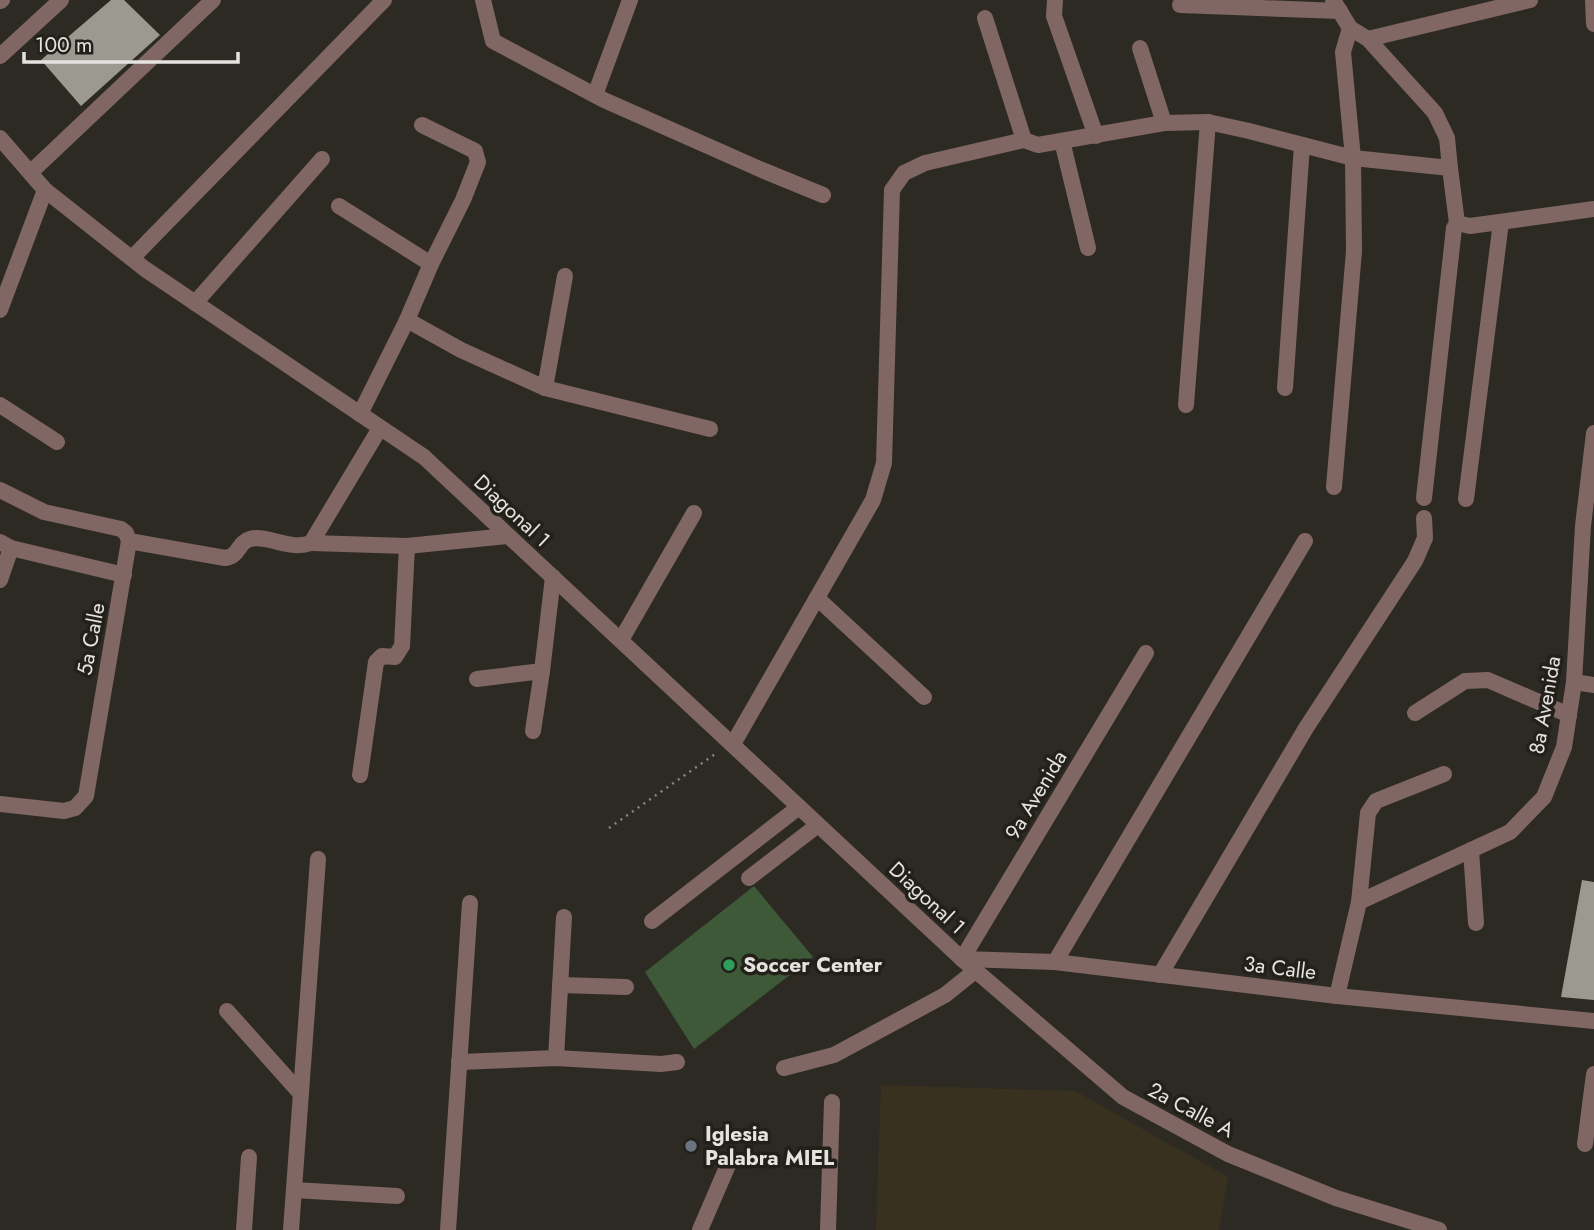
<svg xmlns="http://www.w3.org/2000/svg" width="1594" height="1230" font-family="Jost,sans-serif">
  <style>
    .education { fill: #393120 }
    .green { fill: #3d5937 }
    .building { fill: #9c9991 }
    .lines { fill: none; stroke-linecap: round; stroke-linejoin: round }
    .path { stroke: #878580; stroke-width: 2.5; stroke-dasharray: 2 5; stroke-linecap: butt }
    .minor { stroke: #806764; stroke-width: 16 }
    .leisure-dot { fill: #2e9e5b; stroke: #23201a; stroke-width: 2.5 }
    .worship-dot { fill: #6b7280; stroke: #23201a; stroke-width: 2.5 }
    .labels { text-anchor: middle; stroke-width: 7; stroke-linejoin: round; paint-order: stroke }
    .street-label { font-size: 21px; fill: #e5e3df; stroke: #23201a }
    .poi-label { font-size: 21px; font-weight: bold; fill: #e5e3df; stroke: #23201a; text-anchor: start }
  </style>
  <rect width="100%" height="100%" fill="#2d2a24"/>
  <polygon class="education" points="881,1085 1075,1091 1228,1177 1219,1230 876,1230"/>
  <polygon class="green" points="754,886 813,957 694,1049 645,972"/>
  <g class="building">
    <polygon points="111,0 124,0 160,35 81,106 41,60"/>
    <polygon points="1582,880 1594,882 1594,1000 1561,997"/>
  </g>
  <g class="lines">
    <polyline class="path" points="609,828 718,752"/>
    <g class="minor">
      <polyline points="483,0 493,41 604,100 762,170 823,195"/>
      <polyline points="1055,0 1054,16 1096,136"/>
      <polyline points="1333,0 1350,28 1368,39 1435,113 1447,138 1450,168"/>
      <polyline points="1593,0 1594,24"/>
      <polyline points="0,1 2,0"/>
      <polyline points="1180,5 1340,11"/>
      <polyline points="985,18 1024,140"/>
      <polyline points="1368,39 1530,0"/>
      <polyline points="1140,48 1164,123"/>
      <polyline points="0,56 61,0"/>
      <polyline points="595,95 630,0"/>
      <polyline points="422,125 475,151 478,162 463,200 431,264"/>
      <polyline points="0,138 45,190 145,269 424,457 962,959 1123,1097 1228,1154 1336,1198 1439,1230"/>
      <polyline points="1062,141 1088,248"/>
      <polyline points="31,172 213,0"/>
      <polyline points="339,206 431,264 407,320 360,414"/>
      <polyline points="132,258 384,0"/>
      <polyline points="195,303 322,159"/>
      <polyline points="0,310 45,190"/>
      <polyline points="407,320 461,350 545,388 710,429"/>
      <polyline points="545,388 565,276"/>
      <polyline points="1285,388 1302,145"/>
      <polyline points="0,405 57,442"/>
      <polyline points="1186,405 1208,122"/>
      <polyline points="1334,487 1354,251 1353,158 1343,52 1350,28"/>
      <polyline points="0,490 44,512 121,529 126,533 129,541 86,796 75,808 64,811 0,804"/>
      <polyline points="1424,498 1454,228 1457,223"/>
      <polyline points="1466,499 1501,222"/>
      <path d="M129,541L225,558C239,557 238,542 250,539C267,534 288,551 311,543L380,428"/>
      <polyline points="0,542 11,548 124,575"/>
      <polyline points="311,543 407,546 507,536"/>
      <polyline points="0,580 11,548"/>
      <polyline points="817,598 924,697"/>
      <polyline points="621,640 694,513"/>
      <polyline points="477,679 542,671 553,577"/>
      <polyline points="1574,682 1594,685"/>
      <polyline points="1415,713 1465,681 1488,680 1569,715"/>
      <polyline points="533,731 542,671"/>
      <polyline points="733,744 873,500 884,463 892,190 904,173 925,163 1024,140 1038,145 1164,123 1208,122 1249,131 1353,158 1450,168 1457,223 1470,226 1594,209"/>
      <polyline points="360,775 376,662 382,656 395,657 402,646 407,546"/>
      <polyline points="1471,850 1476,923"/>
      <polyline points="749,878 818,825"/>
      <polyline points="1359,902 1368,813 1376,801 1444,774"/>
      <polyline points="652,921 799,807"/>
      <polyline points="962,959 1055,962 1337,996 1594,1021"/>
      <polyline points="962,959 1146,653"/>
      <polyline points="1055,962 1305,541"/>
      <polyline points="1160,975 1306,728 1415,561 1425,538 1424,518"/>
      <polyline points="560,985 626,987"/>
      <polyline points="1337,996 1359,902 1510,832 1544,797 1564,747 1574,682 1583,526 1594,433"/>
      <polyline points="227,1011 301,1094"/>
      <polyline points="556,1058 564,917"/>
      <polyline points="459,1062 556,1058 661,1064 677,1062"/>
      <polyline points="784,1068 834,1055 945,995 975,971"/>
      <polyline points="1585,1144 1594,1074"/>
      <polyline points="294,1190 397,1196"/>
      <polyline points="244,1230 249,1157"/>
      <polyline points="291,1230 318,859"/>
      <polyline points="448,1230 470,903"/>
      <polyline points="700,1230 731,1158"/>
      <polyline points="828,1230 832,1102"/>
    </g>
  </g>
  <circle class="leisure-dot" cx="729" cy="965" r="7"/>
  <circle class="worship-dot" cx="691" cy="1146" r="7"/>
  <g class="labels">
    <g class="street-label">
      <text transform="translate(512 511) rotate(43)" y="7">Diagonal 1</text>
      <text transform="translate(91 639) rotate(-79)" y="7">5a Calle</text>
      <text transform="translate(1545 705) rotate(-80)" y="7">8a Avenida</text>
      <text transform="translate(1036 795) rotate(-59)" y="7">9a Avenida</text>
      <text transform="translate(927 898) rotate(43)" y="7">Diagonal 1</text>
      <text transform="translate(1280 968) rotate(7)" y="7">3a Calle</text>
      <text transform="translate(1191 1110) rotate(28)" y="7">2a Calle A</text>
    </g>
    <g class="poi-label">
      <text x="743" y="972">Soccer Center</text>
      <text x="705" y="1141">Iglesia<tspan x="705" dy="24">Palabra MIEL</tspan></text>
    </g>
  </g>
  <path d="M24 52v10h214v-10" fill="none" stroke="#e5e3df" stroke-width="3.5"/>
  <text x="35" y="52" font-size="21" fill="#e5e3df" stroke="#23201a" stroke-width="5" paint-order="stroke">100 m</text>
</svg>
